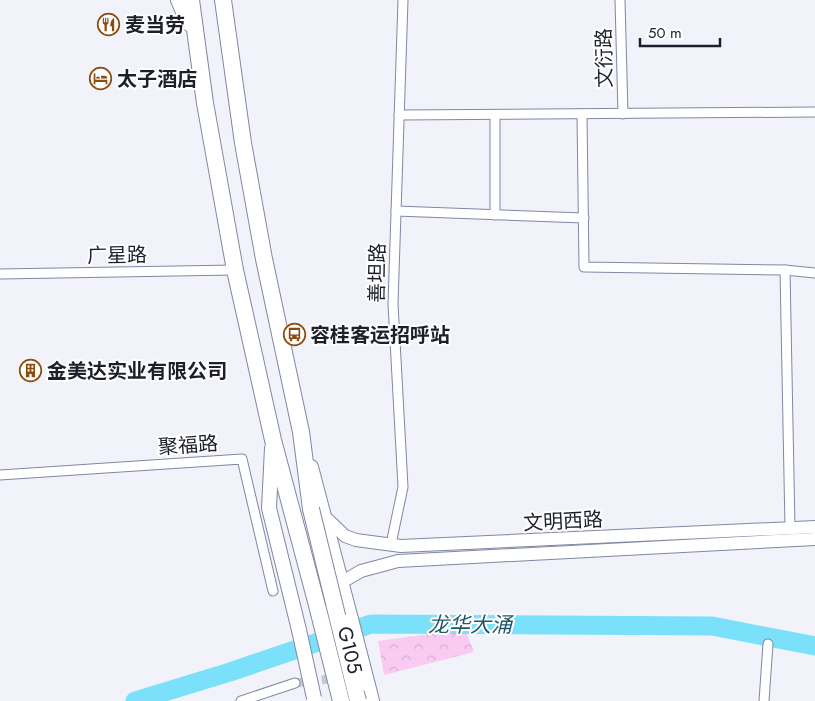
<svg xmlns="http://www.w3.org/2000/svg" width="815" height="701" font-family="Jost,'Noto Sans SC',sans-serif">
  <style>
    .park { fill: url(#park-crowns) }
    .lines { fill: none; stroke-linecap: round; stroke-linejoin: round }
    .river { stroke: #7be0fa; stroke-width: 19 }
    .street-tunnel { stroke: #c7c9d1; stroke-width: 9; stroke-dasharray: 9 4.5; stroke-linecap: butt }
    .street-casing { stroke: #8087a3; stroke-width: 11 }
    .secondary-casing { stroke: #8087a3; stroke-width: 14 }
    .primary-casing { stroke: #8087a3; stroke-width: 16 }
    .highway-casing { stroke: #8087a3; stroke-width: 18 }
    .street { stroke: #fff; stroke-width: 9 }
    .secondary { stroke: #fff; stroke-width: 12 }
    .primary { stroke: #fff; stroke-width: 14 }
    .highway { stroke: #fff; stroke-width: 16 }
    .primary-bridge-casing { stroke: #8087a3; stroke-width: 16; stroke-linecap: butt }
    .highway-bridge-casing { stroke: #8087a3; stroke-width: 18; stroke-linecap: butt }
    .primary-bridge { stroke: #fff; stroke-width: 14 }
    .highway-bridge { stroke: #fff; stroke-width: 16 }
    .labels { text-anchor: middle; stroke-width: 4; stroke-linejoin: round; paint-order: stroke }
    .poi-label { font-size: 20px; font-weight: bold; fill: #1d202b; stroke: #fff; text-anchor: start }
    .street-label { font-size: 20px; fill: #1d202b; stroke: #fff }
    .water-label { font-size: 21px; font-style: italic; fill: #1f5866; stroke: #fff }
  </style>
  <defs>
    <pattern id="park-crowns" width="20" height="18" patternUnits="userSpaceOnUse" patternTransform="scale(1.25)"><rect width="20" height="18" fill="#facbf2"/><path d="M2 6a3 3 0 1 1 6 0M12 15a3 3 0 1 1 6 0" fill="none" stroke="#d6aed0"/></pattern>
  </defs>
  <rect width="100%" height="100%" fill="#f2f3fa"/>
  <polygon class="park" points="465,629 474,652 384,675 378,641"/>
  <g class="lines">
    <polyline class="river" points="135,701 230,672 371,624 712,626 815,646"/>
    <polyline class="street-tunnel" points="295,683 338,678"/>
    <defs>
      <g id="street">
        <polyline points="620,0 623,114"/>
        <polyline points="399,115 815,112"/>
        <polyline points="582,115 584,267 785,270 815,273"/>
        <polyline points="396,211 584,218"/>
        <polyline points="495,215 495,116"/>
        <polyline points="785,270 790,528"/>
        <polyline points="0,274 235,270"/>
        <polyline points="0,475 242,459 273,591"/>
        <polyline points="391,544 403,487 393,304 403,0"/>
        <polyline points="241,701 295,683"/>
        <polyline points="764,701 768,644"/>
      </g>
      <g id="secondary">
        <polyline points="323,515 345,536 356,540 401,546 815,527"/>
        <polyline points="342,582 361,571 398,561 815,539"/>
      </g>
      <g id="primary">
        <polyline points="272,448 269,508 299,630"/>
        <polyline points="311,467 351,619"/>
        <polyline points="368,685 372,701"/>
      </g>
      <g id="highway">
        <polyline points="179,0 189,23"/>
        <polyline points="191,0 205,103 235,270 273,440 318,609"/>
        <polyline points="223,0 243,143 264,259 301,432 311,509"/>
      </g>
    </defs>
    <use href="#street" class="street-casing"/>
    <use href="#secondary" class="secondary-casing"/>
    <use href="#primary" class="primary-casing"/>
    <use href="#highway" class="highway-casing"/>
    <use href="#street" class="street"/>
    <use href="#secondary" class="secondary"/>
    <use href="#primary" class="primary"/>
    <use href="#highway" class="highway"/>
    <defs>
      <g id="primary-bridge">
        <polyline points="351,619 368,685"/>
        <polyline points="299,630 314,698"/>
      </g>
      <g id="highway-bridge">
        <polyline points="311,509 358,701"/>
        <polyline points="318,609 341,701"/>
      </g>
    </defs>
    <use href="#primary-bridge" class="primary-bridge-casing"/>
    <use href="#highway-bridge" class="highway-bridge-casing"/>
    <use href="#primary-bridge" class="primary-bridge"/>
    <use href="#highway-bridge" class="highway-bridge"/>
  </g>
  <defs>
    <symbol id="restaurant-ring" viewBox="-11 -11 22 22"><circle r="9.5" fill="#fff" stroke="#8b4c10" stroke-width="1.5"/><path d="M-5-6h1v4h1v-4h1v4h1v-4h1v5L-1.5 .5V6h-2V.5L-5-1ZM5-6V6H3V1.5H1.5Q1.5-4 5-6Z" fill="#8b4c10"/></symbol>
    <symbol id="hotel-ring" viewBox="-11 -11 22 22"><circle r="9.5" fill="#fff" stroke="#8b4c10" stroke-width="1.5"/><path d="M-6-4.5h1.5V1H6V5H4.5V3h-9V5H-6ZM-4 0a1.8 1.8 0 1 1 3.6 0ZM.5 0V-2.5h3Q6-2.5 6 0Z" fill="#8b4c10"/></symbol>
    <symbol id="bus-ring" viewBox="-11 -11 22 22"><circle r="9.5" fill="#fff" stroke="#8b4c10" stroke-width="1.5"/><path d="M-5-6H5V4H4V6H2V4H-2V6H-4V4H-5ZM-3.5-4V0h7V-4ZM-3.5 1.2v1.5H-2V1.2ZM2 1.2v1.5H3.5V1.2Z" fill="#8b4c10"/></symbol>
    <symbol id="building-ring" viewBox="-11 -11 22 22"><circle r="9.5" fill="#fff" stroke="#8b4c10" stroke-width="1.5"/><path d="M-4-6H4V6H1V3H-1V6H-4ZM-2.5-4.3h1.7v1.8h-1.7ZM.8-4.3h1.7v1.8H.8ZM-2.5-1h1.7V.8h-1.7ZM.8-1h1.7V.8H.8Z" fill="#8b4c10"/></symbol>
  </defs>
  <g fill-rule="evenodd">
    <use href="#restaurant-ring" x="96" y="12" width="25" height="25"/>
    <use href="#hotel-ring" x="88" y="66" width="25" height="25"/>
    <use href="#bus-ring" x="282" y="322" width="25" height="25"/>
    <use href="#building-ring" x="18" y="358" width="25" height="25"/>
  </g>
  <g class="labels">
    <g class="poi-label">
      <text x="125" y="32">麦当劳</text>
      <text x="117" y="86">太子酒店</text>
      <text x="310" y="342">容桂客运招呼站</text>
      <text x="47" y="378">金美达实业有限公司</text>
    </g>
    <g class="street-label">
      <text transform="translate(604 58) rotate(-91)" y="7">文衍路</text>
      <text transform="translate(117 255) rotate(-1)" y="7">广星路</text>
      <text transform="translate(377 273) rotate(-89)" y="7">善坦路</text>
      <text transform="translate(188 445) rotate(-4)" y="7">聚福路</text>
      <text transform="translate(563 521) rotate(-3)" y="7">文明西路</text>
      <text transform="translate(350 650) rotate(76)" y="7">G105</text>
    </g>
    <g class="water-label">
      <text x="470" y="632">龙华大涌</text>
    </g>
  </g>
  <path d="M640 38v8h80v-8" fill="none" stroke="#1d202b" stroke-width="2.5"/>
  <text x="648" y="38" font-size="15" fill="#1d202b" stroke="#ffffff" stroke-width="4" paint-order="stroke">50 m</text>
</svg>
